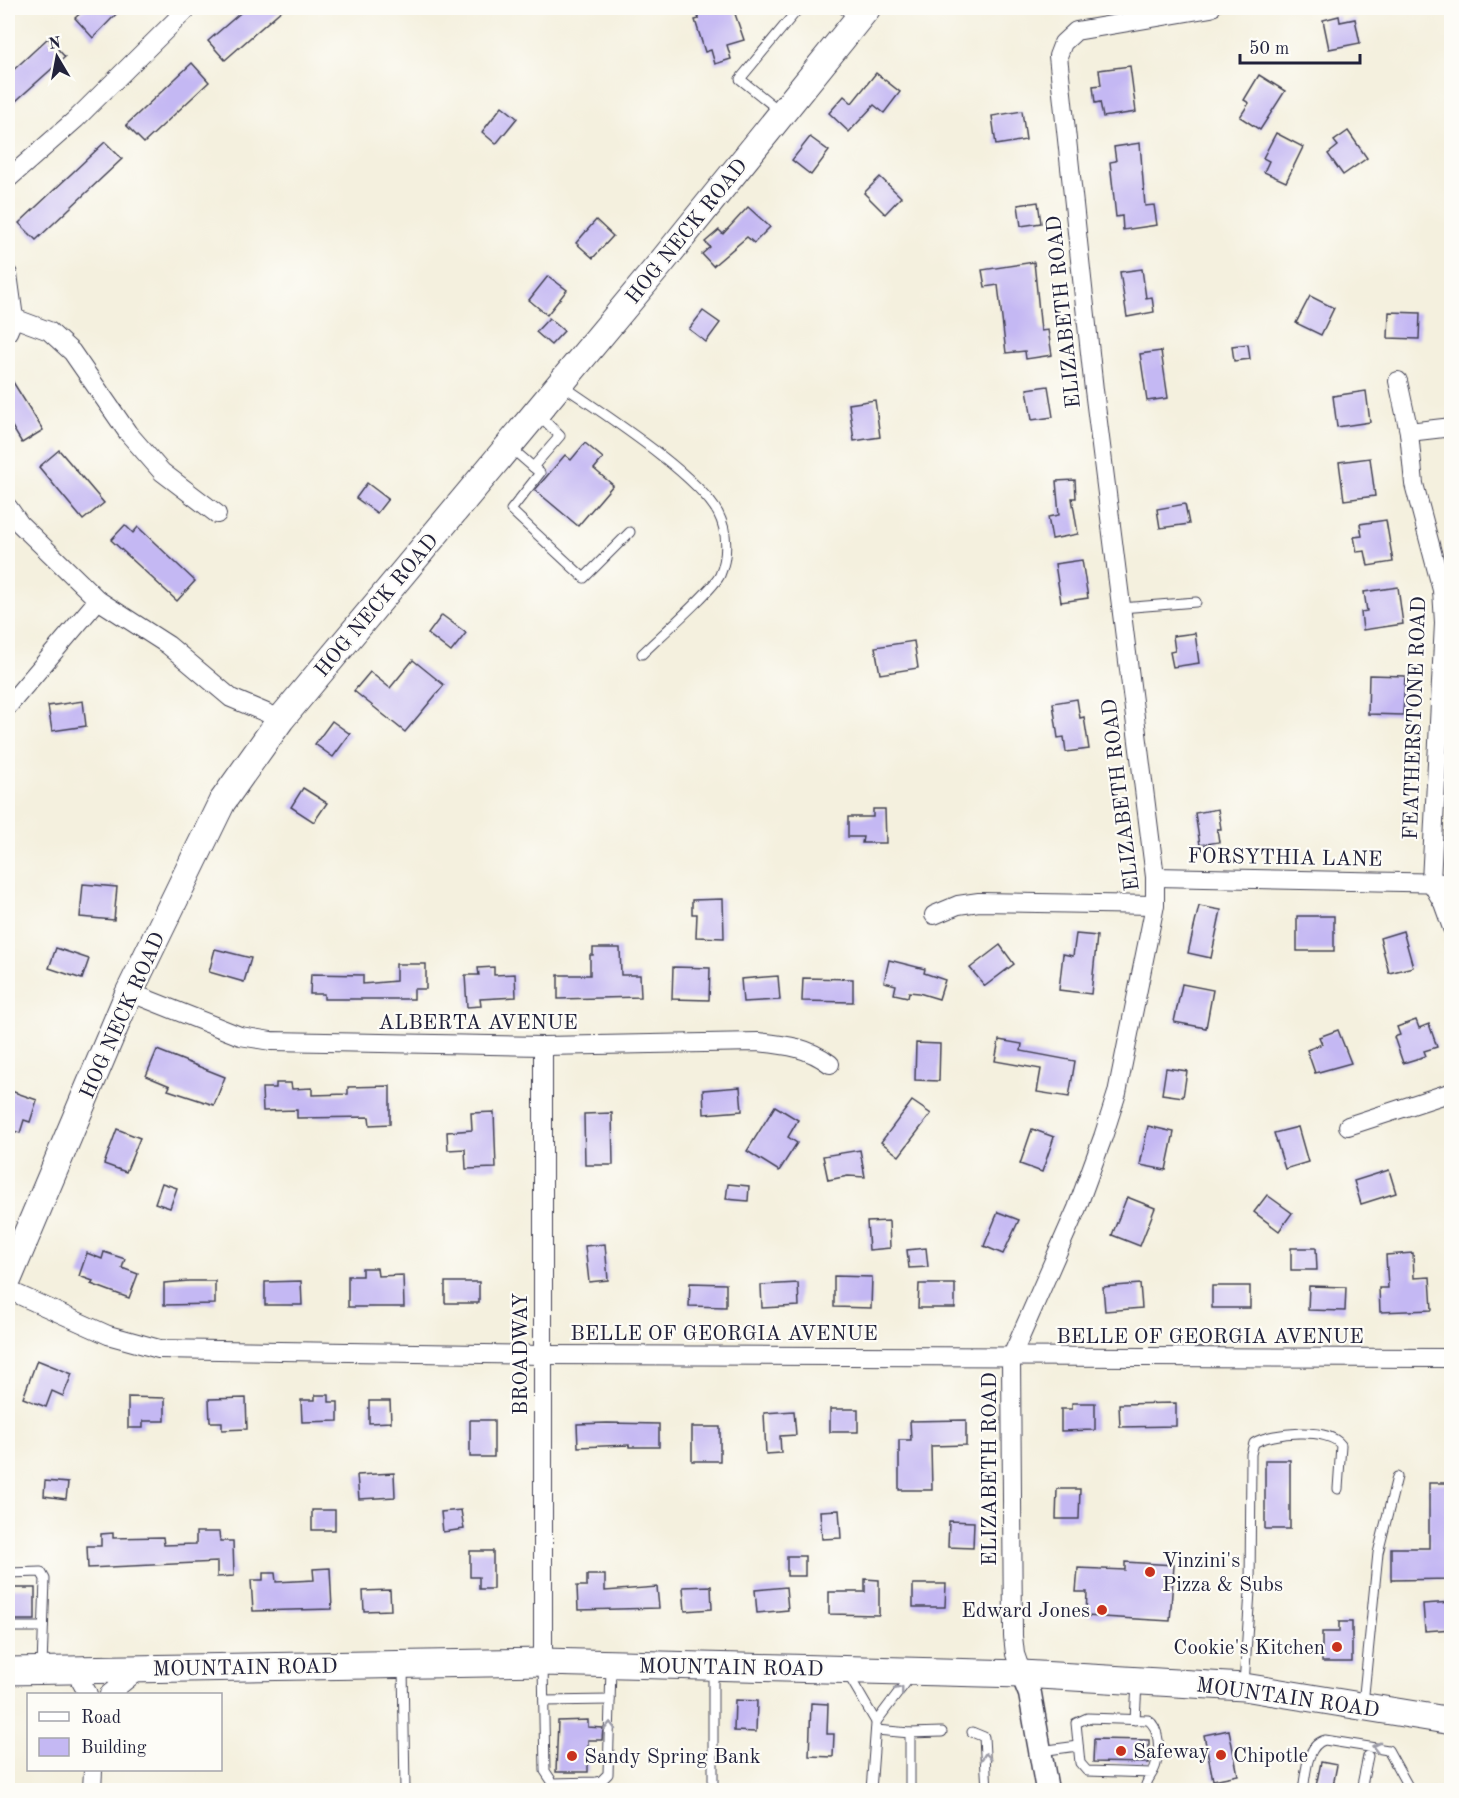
<svg xmlns="http://www.w3.org/2000/svg" width="1459" height="1798" font-family="'Old Standard TT',serif">
  <style>
    .building { fill: #c4b8f3 }
    .lines { fill: none; stroke-linecap: round; stroke-linejoin: round }
    .service-casing { stroke: #424153; stroke-width: 11 }
    .minor-casing { stroke: #424153; stroke-width: 20 }
    .tertiary-casing { stroke: #424153; stroke-width: 25 }
    .secondary-casing { stroke: #424153; stroke-width: 29 }
    .service { stroke: #fff; stroke-width: 9 }
    .minor { stroke: #fff; stroke-width: 18 }
    .tertiary { stroke: #fff; stroke-width: 22 }
    .secondary { stroke: #fff; stroke-width: 27 }
    .oneway { stroke: #9c9ca7 }
    .poi-dot { fill: #c8321e; stroke: #fdfcf7; stroke-width: 2 }
    .labels { text-anchor: middle; stroke-width: 4.5; stroke-linejoin: round; paint-order: stroke }
    .street-label { font-size: 21px; fill: #22223b; stroke: #fdfcf7 }
    .poi-label { font-size: 21px; fill: #22223b; stroke: #fdfcf7; text-anchor: start }
  </style>
  <rect width="100%" height="100%" fill="#fdfcf7"/>
  <filter id="ink" filterUnits="userSpaceOnUse"><feTurbulence type="fractalNoise" baseFrequency=".0167" numOctaves="2"/><feDisplacementMap in="SourceGraphic" scale="12" xChannelSelector="R" yChannelSelector="G"/><feConvolveMatrix kernelMatrix="1 2 1 2 8 2 1 2 1" color-interpolation-filters="sRGB"/></filter>
  <filter id="wash" filterUnits="userSpaceOnUse"><feTurbulence type="fractalNoise" baseFrequency=".008" numOctaves="4" result="noise"/><feDisplacementMap in="SourceGraphic" scale="24" xChannelSelector="R" yChannelSelector="G"/><feGaussianBlur stdDeviation="1.35" result="paint"/><feColorMatrix in="noise" values="0 0 0 0 0 0 0 0 0 0 0 0 0 0 0 0 0 1.4 0 .05"/><feComposite in="paint" operator="in"/></filter>
  <g filter="url(#wash)">
    <rect width="100%" height="100%" fill="#f4f0de"/>
    <g id="blocks">
      <g class="building">
        <polygon points="86,8 122,8 93,38 75,18"/>
        <polygon points="246,8 284,8 225,60 208,41"/>
        <polygon points="695,8 733,8 744,40 727,45 731,59 715,64 711,50 705,52 695,20 699,19"/>
        <polygon points="1339,16 1340,22 1355,19 1360,43 1329,49 1323,20"/>
        <polygon points="48,38 65,57 8,108 8,75"/>
        <polygon points="192,63 209,82 144,143 126,125"/>
        <polygon points="1130,66 1136,112 1103,117 1100,102 1095,103 1093,86 1101,85 1099,70"/>
        <polygon points="876,73 900,92 884,113 874,105 849,132 829,113 844,96 852,103"/>
        <polygon points="1259,75 1285,91 1260,130 1240,117 1249,103 1244,100"/>
        <polygon points="502,106 517,118 496,144 482,132"/>
        <polygon points="1022,111 1026,140 996,145 992,116"/>
        <polygon points="1348,131 1367,158 1343,175 1328,154 1338,146 1334,141"/>
        <polygon points="1276,133 1303,147 1286,182 1264,172 1269,161 1263,158"/>
        <polygon points="810,137 829,151 811,175 792,160"/>
        <polygon points="105,142 122,159 36,240 19,223"/>
        <polygon points="1140,143 1145,206 1154,205 1157,225 1123,230 1122,216 1116,217 1110,162 1116,161 1114,147"/>
        <polygon points="880,177 901,197 885,214 864,193"/>
        <polygon points="1038,202 1041,223 1021,226 1018,205"/>
        <polygon points="748,207 770,227 754,243 747,237 713,266 702,254 710,247 705,242 719,230 723,234"/>
        <polygon points="596,220 613,236 593,258 576,243"/>
        <polygon points="1034,262 1041,331 1048,330 1052,355 1026,359 1025,351 1006,353 998,285 985,287 982,270"/>
        <polygon points="1142,269 1146,298 1152,297 1154,312 1127,317 1120,272"/>
        <polygon points="548,276 567,290 547,315 529,300"/>
        <polygon points="1310,296 1334,308 1321,335 1296,323"/>
        <polygon points="703,311 720,323 706,342 689,329"/>
        <polygon points="1389,312 1420,313 1419,339 1388,338"/>
        <polygon points="549,318 564,331 551,345 536,332"/>
        <polygon points="1248,344 1250,359 1234,361 1232,346"/>
        <polygon points="1161,351 1168,398 1147,401 1140,354"/>
        <polygon points="8,374 43,430 22,443 8,420"/>
        <polygon points="1048,386 1053,417 1032,420 1027,389"/>
        <polygon points="1366,391 1370,422 1337,427 1333,396"/>
        <polygon points="875,400 880,437 854,441 849,404"/>
        <polygon points="585,443 603,458 594,469 613,485 578,526 535,490 565,455 571,460"/>
        <polygon points="59,450 104,503 83,520 39,467"/>
        <polygon points="1370,458 1375,496 1344,500 1339,462"/>
        <polygon points="1075,480 1076,498 1072,498 1078,534 1052,539 1048,517 1059,515 1056,481"/>
        <polygon points="367,483 388,499 377,513 356,498"/>
        <polygon points="1185,504 1189,524 1160,528 1157,509"/>
        <polygon points="1386,520 1393,562 1368,566 1365,551 1357,552 1354,537 1362,536 1360,524"/>
        <polygon points="125,525 133,533 138,527 195,581 177,601 111,540"/>
        <polygon points="1082,560 1088,598 1061,602 1055,564"/>
        <polygon points="1398,587 1403,624 1363,630 1361,612 1367,611 1364,592"/>
        <polygon points="442,615 466,633 451,652 428,634"/>
        <polygon points="1195,633 1199,663 1173,667 1170,652 1175,651 1173,636"/>
        <polygon points="914,641 918,668 880,674 875,647"/>
        <polygon points="413,660 444,685 405,732 354,691 370,672 390,688"/>
        <polygon points="1369,675 1405,676 1403,715 1368,714"/>
        <polygon points="1077,699 1080,718 1084,717 1089,749 1066,752 1064,737 1058,738 1053,703"/>
        <polygon points="83,701 86,726 52,731 48,706"/>
        <polygon points="332,721 350,734 333,757 315,744"/>
        <polygon points="303,788 327,803 314,822 291,807"/>
        <polygon points="873,809 885,809 886,843 862,843 863,837 848,837 848,817 873,817"/>
        <polygon points="1218,809 1221,829 1217,829 1219,842 1200,845 1195,813"/>
        <polygon points="83,884 117,887 114,920 80,917"/>
        <polygon points="723,899 724,938 696,937 697,914 692,914 692,900"/>
        <polygon points="1199,906 1221,910 1211,958 1188,953"/>
        <rect x="1297" y="916" width="37" height="35"/>
        <polygon points="1403,931 1413,967 1389,973 1380,938"/>
        <polygon points="1076,934 1097,936 1091,994 1059,990 1063,954 1073,956"/>
        <polygon points="1000,945 1014,964 985,986 970,968"/>
        <polygon points="56,948 89,959 82,979 49,968"/>
        <polygon points="593,948 620,948 621,975 640,975 641,997 558,999 558,975 590,975 590,955 593,955"/>
        <polygon points="215,949 251,958 244,982 209,972"/>
        <polygon points="889,960 925,969 924,973 945,980 939,999 919,993 909,992 908,997 894,994 896,985 884,982"/>
        <polygon points="396,964 426,964 426,989 414,989 414,999 324,999 324,994 310,994 311,974 363,975 363,984 396,981"/>
        <polygon points="494,967 494,975 515,974 516,997 480,999 481,1006 467,1007 465,975 479,975 478,968"/>
        <polygon points="673,967 710,968 709,1000 672,999"/>
        <polygon points="778,976 780,1000 743,1002 741,979"/>
        <polygon points="803,978 853,979 853,1002 802,1001"/>
        <polygon points="1182,984 1213,990 1206,1028 1174,1022"/>
        <polygon points="1416,1020 1419,1028 1429,1024 1437,1047 1424,1051 1426,1056 1403,1063 1394,1037 1400,1035 1397,1027"/>
        <polygon points="1338,1030 1351,1063 1315,1073 1307,1050 1322,1044 1319,1037"/>
        <polygon points="999,1040 1022,1044 1021,1051 1075,1061 1069,1097 1037,1092 1041,1069 995,1061"/>
        <polygon points="916,1043 940,1044 939,1081 915,1080"/>
        <polygon points="157,1050 225,1077 214,1105 168,1090 170,1086 146,1076"/>
        <polygon points="1166,1068 1187,1071 1183,1097 1162,1094"/>
        <polygon points="276,1083 291,1083 292,1089 312,1088 312,1095 348,1094 348,1087 390,1086 390,1124 370,1125 369,1117 297,1118 297,1110 263,1111 262,1088 276,1088"/>
        <polygon points="740,1087 742,1111 704,1114 703,1090"/>
        <polygon points="8,1090 37,1100 30,1122 24,1120 20,1133 8,1129"/>
        <polygon points="912,1101 931,1114 899,1156 881,1142"/>
        <polygon points="775,1106 798,1120 788,1137 797,1143 779,1171 747,1151"/>
        <polygon points="494,1112 496,1168 466,1169 465,1149 448,1150 447,1132 472,1130 471,1113"/>
        <polygon points="612,1113 613,1165 585,1165 584,1114"/>
        <polygon points="1148,1126 1174,1132 1166,1170 1140,1165"/>
        <polygon points="1298,1127 1308,1162 1285,1169 1274,1133"/>
        <polygon points="117,1129 140,1138 126,1172 104,1164"/>
        <polygon points="1032,1129 1054,1137 1042,1172 1020,1164"/>
        <polygon points="860,1150 865,1177 848,1176 828,1180 823,1156"/>
        <polygon points="1389,1170 1396,1193 1361,1204 1354,1181"/>
        <polygon points="162,1183 177,1188 170,1208 155,1203"/>
        <polygon points="728,1184 749,1186 748,1201 726,1199"/>
        <polygon points="1267,1195 1292,1213 1279,1231 1254,1212"/>
        <polygon points="1127,1197 1155,1208 1140,1246 1112,1235"/>
        <polygon points="998,1212 1019,1220 1003,1254 984,1246"/>
        <polygon points="889,1221 890,1248 869,1250 867,1222"/>
        <polygon points="605,1244 608,1280 589,1282 585,1246"/>
        <polygon points="926,1248 928,1267 909,1268 907,1250"/>
        <polygon points="1291,1248 1316,1248 1317,1270 1291,1270"/>
        <polygon points="104,1252 125,1259 122,1268 138,1274 129,1298 91,1284 93,1281 79,1276 87,1253 102,1259"/>
        <polygon points="1413,1253 1414,1278 1430,1277 1432,1310 1380,1312 1379,1288 1388,1288 1386,1255"/>
        <polygon points="362,1268 377,1268 378,1276 403,1275 404,1307 348,1307 348,1276 362,1276"/>
        <polygon points="834,1276 872,1277 871,1308 834,1307"/>
        <polygon points="189,1281 215,1281 215,1304 164,1305 164,1283"/>
        <polygon points="301,1281 302,1305 265,1305 265,1282"/>
        <rect x="445" y="1282" width="34" height="21"/>
        <polygon points="690,1283 726,1284 726,1307 689,1306"/>
        <polygon points="798,1283 799,1306 762,1308 761,1285"/>
        <polygon points="919,1284 955,1284 955,1308 918,1308"/>
        <polygon points="1140,1284 1142,1308 1105,1311 1103,1287"/>
        <rect x="1212" y="1286" width="38" height="22"/>
        <polygon points="1309,1286 1346,1287 1345,1311 1308,1310"/>
        <polygon points="37,1360 72,1374 63,1396 52,1391 46,1407 23,1398"/>
        <polygon points="315,1395 329,1395 329,1402 338,1402 338,1421 302,1422 301,1400 315,1400"/>
        <polygon points="128,1397 165,1398 165,1421 143,1421 143,1428 128,1428"/>
        <polygon points="246,1398 247,1429 222,1430 222,1422 210,1422 209,1399"/>
        <polygon points="369,1401 390,1401 391,1422 369,1423"/>
        <polygon points="1072,1403 1095,1403 1095,1430 1061,1431 1061,1409 1072,1409"/>
        <polygon points="1176,1403 1176,1426 1120,1427 1119,1404"/>
        <rect x="830" y="1409" width="28" height="23"/>
        <polygon points="794,1411 796,1435 780,1436 781,1453 766,1454 764,1413"/>
        <rect x="470" y="1420" width="24" height="37"/>
        <polygon points="966,1420 966,1445 931,1446 932,1490 899,1490 899,1440 911,1440 910,1421"/>
        <polygon points="607,1423 659,1424 659,1447 629,1447 629,1445 578,1447 577,1424"/>
        <rect x="692" y="1427" width="28" height="34"/>
        <rect x="1265" y="1460" width="25" height="69"/>
        <polygon points="394,1473 395,1497 359,1499 357,1475"/>
        <polygon points="45,1481 68,1483 66,1499 44,1496"/>
        <polygon points="1429,1483 1452,1483 1452,1579 1391,1580 1391,1548 1429,1548"/>
        <polygon points="1057,1489 1080,1489 1079,1519 1056,1519"/>
        <rect x="312" y="1510" width="23" height="20"/>
        <polygon points="461,1510 464,1529 443,1532 441,1512"/>
        <polygon points="839,1510 841,1538 822,1539 820,1511"/>
        <polygon points="949,1521 974,1522 973,1548 948,1547"/>
        <polygon points="196,1532 219,1532 220,1541 233,1541 234,1576 217,1577 217,1562 88,1568 87,1546 101,1546 101,1534 113,1533 113,1538 163,1537 164,1545 196,1544"/>
        <polygon points="470,1551 493,1551 493,1589 479,1589 479,1577 470,1577"/>
        <rect x="787" y="1556" width="18" height="20"/>
        <polygon points="1125,1562 1174,1565 1170,1621 1086,1616 1087,1592 1076,1592 1078,1568 1125,1570"/>
        <polygon points="330,1568 332,1609 253,1611 251,1580 263,1580 263,1573 275,1573 276,1582 314,1580 313,1569"/>
        <polygon points="587,1575 605,1575 605,1591 657,1587 659,1608 578,1610 577,1586 587,1586"/>
        <polygon points="865,1579 879,1580 879,1615 829,1614 829,1592 865,1592"/>
        <polygon points="913,1584 946,1584 945,1607 913,1607"/>
        <polygon points="711,1586 712,1609 685,1611 683,1587"/>
        <polygon points="786,1587 788,1610 757,1613 755,1590"/>
        <rect x="8" y="1588" width="27" height="32"/>
        <polygon points="390,1590 391,1610 364,1611 363,1591"/>
        <polygon points="1452,1602 1452,1629 1425,1631 1423,1604"/>
        <polygon points="1339,1622 1352,1622 1352,1662 1322,1662 1322,1632 1339,1632"/>
        <polygon points="735,1700 757,1701 756,1732 734,1731"/>
        <polygon points="811,1703 828,1704 827,1734 834,1734 833,1757 809,1756"/>
        <polygon points="588,1720 588,1727 603,1728 602,1740 588,1740 588,1772 556,1772 558,1721"/>
        <polygon points="1229,1730 1238,1775 1213,1780 1204,1735"/>
        <polygon points="1094,1739 1149,1740 1149,1763 1093,1762"/>
        <polygon points="1321,1762 1337,1765 1332,1791 1315,1791"/>
      </g>
    </g>
  </g>
  <g filter="url(#ink)">
    <use href="#blocks" fill-opacity="0" stroke="#424153" stroke-width="1.5"/>
    <g class="lines">
      <defs>
        <g id="service">
          <polyline points="842,8 856,18"/>
          <polyline points="781,112 740,79 799,8"/>
          <path d="M562,385C602,413 696,473 718,513C728,532 728,556 720,575C714,589 656,640 642,654"/>
          <polyline points="510,447 540,473 511,510 584,578 630,532"/>
          <polyline points="533,467 560,436 538,414"/>
          <polyline points="1121,608 1196,602"/>
          <polyline points="8,1573 41,1572 45,1579 42,1667"/>
          <polyline points="8,1627 43,1627"/>
          <polyline points="543,1665 545,1771 553,1783 596,1782 601,1781 608,1774 611,1668"/>
          <polyline points="403,1667 405,1790"/>
          <polyline points="713,1670 713,1790"/>
          <polyline points="848,1674 876,1722 910,1677"/>
          <path d="M1244,1685L1250,1591L1251,1454L1254,1443C1272,1432 1328,1427 1341,1445L1338,1489"/>
          <polyline points="544,1701 610,1700"/>
          <polyline points="1363,1704 1378,1553 1397,1477"/>
          <polyline points="1135,1720 1137,1683"/>
          <polyline points="876,1730 910,1733 910,1790"/>
          <polyline points="972,1732 984,1737 987,1790"/>
          <polyline points="910,1733 942,1732"/>
          <polyline points="1040,1751 1078,1746"/>
          <polyline points="871,1790 876,1724"/>
          <path d="M1145,1790C1145,1780 1154,1774 1156,1764C1160,1750 1160,1728 1148,1720L1087,1718L1076,1723L1080,1763L1087,1771L1152,1773"/>
          <path d="M1303,1790C1306,1774 1306,1745 1325,1740L1388,1750L1410,1790"/>
          <polyline points="1361,1790 1368,1756"/>
        </g>
        <g id="minor">
          <polyline points="8,179 76,119 188,8"/>
          <polyline points="8,274 14,318 8,332"/>
          <polyline points="14,318 49,331 72,352 128,433 162,472 217,514"/>
          <polyline points="1398,381 1409,432 1414,484 1442,590 1444,623 1431,882 1443,903 1452,928"/>
          <polyline points="1409,432 1452,427"/>
          <polyline points="8,507 20,524 98,600 168,645 231,698 281,719"/>
          <polyline points="8,706 98,600"/>
          <polyline points="1155,877 1452,883"/>
          <polyline points="934,915 958,905 979,902 1155,905"/>
          <path d="M129,992L240,1036L271,1041L543,1046L758,1042C786,1045 808,1047 830,1064"/>
          <polyline points="543,1046 543,1662"/>
          <polyline points="1348,1126 1452,1092"/>
          <polyline points="8,1290 108,1335 159,1349 542,1355 1452,1358"/>
          <polyline points="74,1669 88,1694"/>
          <polyline points="1022,1674 1015,1654 1013,1636 1011,1358 1077,1208 1103,1137 1117,1093 1155,905 1155,877 1094,390 1058,56 1063,43 1076,31 1211,8"/>
          <polyline points="109,1694 140,1669"/>
          <polyline points="92,1790 93,1770"/>
        </g>
        <polyline id="tertiary" points="1022,1674 1030,1694 1047,1790"/>
        <g id="secondary">
          <polyline points="8,1279 128,995 222,802 281,719 661,263 867,8"/>
          <polyline points="8,1671 543,1662 1022,1674 1244,1687 1452,1721"/>
        </g>
      </defs>
      <use href="#service" class="service-casing"/>
      <use href="#minor" class="minor-casing"/>
      <use href="#tertiary" class="tertiary-casing"/>
      <use href="#secondary" class="secondary-casing"/>
      <use href="#service" class="service"/>
      <use href="#minor" class="minor"/>
      <use href="#tertiary" class="tertiary"/>
      <use href="#secondary" class="secondary"/>
    </g>
    <defs><path id="oneway-chevron" d="M-2-3.5L2.5 0L-2 3.5" fill="none" stroke-width="1.6" stroke-linecap="round" stroke-linejoin="round" transform="scale(1.5)"/></defs>
    <g class="oneway">
      <use href="#oneway-chevron" transform="translate(900 1690) rotate(-51)"/>
      <use href="#oneway-chevron" transform="translate(610 1726) rotate(-89)"/>
      <use href="#oneway-chevron" transform="translate(1376 1747) rotate(-166)"/>
      <use href="#oneway-chevron" transform="translate(986 1757) rotate(-95)"/>
    </g>
  </g>
  <g class="poi-dot">
    <circle cx="1150" cy="1572" r="6"/>
    <circle cx="1102" cy="1610" r="6"/>
    <circle cx="1337" cy="1647" r="6"/>
    <circle cx="1121" cy="1751" r="6"/>
    <circle cx="1221" cy="1755" r="6"/>
    <circle cx="572" cy="1756" r="6"/>
  </g>
  <g class="labels">
    <g class="street-label">
      <text transform="translate(686 231) rotate(-51)" y="7">HOG NECK ROAD</text>
      <text transform="translate(1063 312) rotate(-96)" y="7">ELIZABETH ROAD</text>
      <text transform="translate(376 605) rotate(-50)" y="7">HOG NECK ROAD</text>
      <text transform="translate(1414 718) rotate(-88)" y="7">FEATHERSTONE ROAD</text>
      <text transform="translate(1120 795) rotate(-97)" y="7">ELIZABETH ROAD</text>
      <text transform="translate(1285 857) rotate(1)" y="7">FORSYTHIA LANE</text>
      <text transform="translate(122 1015) rotate(-66)" y="7">HOG NECK ROAD</text>
      <text x="478" y="1029">ALBERTA AVENUE</text>
      <text x="724" y="1340">BELLE OF GEORGIA AVENUE</text>
      <text x="1210" y="1343">BELLE OF GEORGIA AVENUE</text>
      <text transform="translate(520 1354) rotate(-90)" y="7">BROADWAY</text>
      <text transform="translate(989 1469) rotate(-90)" y="7">ELIZABETH ROAD</text>
      <text transform="translate(245 1667) rotate(-1)" y="7">MOUNTAIN ROAD</text>
      <text transform="translate(731 1667) rotate(1)" y="7">MOUNTAIN ROAD</text>
      <text transform="translate(1288 1697) rotate(8)" y="7">MOUNTAIN ROAD</text>
    </g>
    <g class="poi-label">
      <text x="1162" y="1567">Vinzini's<tspan x="1162" dy="24">Pizza &amp; Subs</tspan></text>
      <text x="1090" y="1617" text-anchor="end">Edward Jones</text>
      <text x="1325" y="1654" text-anchor="end">Cookie's Kitchen</text>
      <text x="1133" y="1758">Safeway</text>
      <text x="1233" y="1762">Chipotle</text>
      <text x="584" y="1763">Sandy Spring Bank</text>
    </g>
  </g>
  <rect width="1459" height="1798" fill="none" stroke="#fdfcf7" stroke-width="30"/>
  <rect x="27" y="1693" width="195" height="78" fill="#fdfcf7" stroke="#a5a5ac" stroke-width="1.5"/>
  <rect x="39" y="1712" width="30" height="9" fill="#ffffff" stroke="#a5a5ac" stroke-width="1.5"/>
  <text x="81" y="1723" font-size="18" fill="#22223b">Road</text>
  <rect x="39" y="1738" width="30" height="18" fill="#c4b8f3" stroke="#a5a5ac" stroke-width="1.5"/>
  <text x="81" y="1753" font-size="18" fill="#22223b">Building</text>
  <g transform="translate(57 57) rotate(350)" stroke="#fdfcf7" stroke-width="4.5" paint-order="stroke">
  <path d="M0-4.5L10 22L0 15L-10 22Z" fill="#22223b"/>
  <text y="-9" font-size="16" font-weight="bold" text-anchor="middle" fill="#22223b">N</text>
  </g>
  <path d="M1240 54v9h120v-9" fill="none" stroke="#22223b" stroke-width="3"/>
  <text x="1249" y="54" font-size="18" fill="#22223b" stroke="#fdfcf7" stroke-width="4.5" paint-order="stroke">50 m</text>
</svg>
